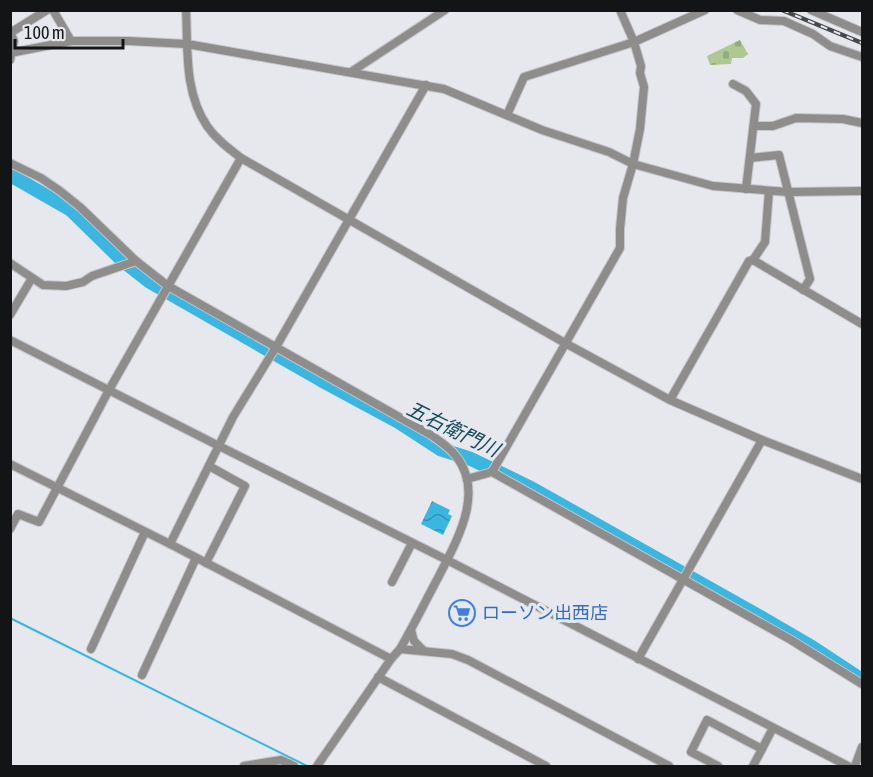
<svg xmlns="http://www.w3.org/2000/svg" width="873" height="777" font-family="'Asap Condensed','Noto Sans JP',sans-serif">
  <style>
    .cemetery { fill: url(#cemetery-stones) }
    .water { fill: url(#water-waves) }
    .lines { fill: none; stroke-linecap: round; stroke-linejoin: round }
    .stream { stroke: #3ab6e0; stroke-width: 2 }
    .river { stroke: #3ab6e0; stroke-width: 14 }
    .minor-casing { stroke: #c4c6ca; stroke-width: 10 }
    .minor { stroke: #8f8d8c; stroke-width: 8 }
    .rail-casing { stroke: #47484a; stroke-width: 4.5 }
    .rail { stroke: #e6e8ed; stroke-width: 2; stroke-dasharray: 7; stroke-linecap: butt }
    .labels { text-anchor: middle; stroke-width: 6; stroke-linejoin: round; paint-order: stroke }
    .shop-label { font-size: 18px; fill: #366cbe; stroke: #e6e8ed; text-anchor: start }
    .water-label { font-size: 20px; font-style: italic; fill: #174a5c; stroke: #e6e8ed }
  </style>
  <defs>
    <pattern id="cemetery-stones" width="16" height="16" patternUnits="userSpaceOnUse" patternTransform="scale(1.5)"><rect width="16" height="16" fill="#adc893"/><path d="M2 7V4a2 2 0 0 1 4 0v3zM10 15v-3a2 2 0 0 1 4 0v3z" fill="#94ab7e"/></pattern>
    <pattern id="water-waves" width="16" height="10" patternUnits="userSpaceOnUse" patternTransform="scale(1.5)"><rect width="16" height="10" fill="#3ab6e0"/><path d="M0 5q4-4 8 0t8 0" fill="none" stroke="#3093b4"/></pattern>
  </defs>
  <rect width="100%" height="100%" fill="#e6e8ed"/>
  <polygon class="cemetery" points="740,40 748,54 743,58 732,58 731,64 710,65 707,56"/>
  <polygon class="water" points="432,501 450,510 448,514 452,516 443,535 421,524"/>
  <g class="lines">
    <polyline class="stream" points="10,618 307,766"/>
    <polyline class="river" points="10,175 71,210 122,260 150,282 321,380 397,421 440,449 471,459 531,488 764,619 812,647 862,680"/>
    <defs>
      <g id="minor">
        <polyline points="53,10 71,41"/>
        <path d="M186,10C188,49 184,92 207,126C216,139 228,148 241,158L565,343L670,400L762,440L862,479"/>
        <polyline points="737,10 760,20 784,21 813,34 830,46 862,57"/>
        <polyline points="811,10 862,32"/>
        <polyline points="10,33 47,10"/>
        <polyline points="10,53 71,41 128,41 187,44 444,89 542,130 609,152 633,164 713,186 788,192 862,191"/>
        <polyline points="10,60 14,41 11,34"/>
        <polyline points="351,72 445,10"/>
        <polyline points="733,84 746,91 756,104 746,189"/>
        <polyline points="507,115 524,77 634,42 705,10"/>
        <polyline points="754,126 773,126 796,118 843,119 862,123"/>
        <polyline points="750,158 779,155 810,279 803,290"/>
        <path d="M10,163L41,178L60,191L80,207L136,261L168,286L431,435C440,441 449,447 456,456C485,493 457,540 439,576C426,600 414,625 400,649L391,659L317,766"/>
        <polyline points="769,191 765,242 753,260 862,324"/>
        <polyline points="10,263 43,285 66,286 83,282 92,276 136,261"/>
        <polyline points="10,315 32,278"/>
        <polyline points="10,340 219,446 447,560 848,766"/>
        <polyline points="670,400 749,261 753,260"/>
        <polyline points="10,464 170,544 391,659"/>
        <polyline points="492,472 620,248 620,229 623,198 633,164 640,129 644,87 640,73 641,66 634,42 620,10"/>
        <polyline points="467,479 492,472 791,640 862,684"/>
        <polyline points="10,529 18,514 39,522 109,390 241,158"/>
        <polyline points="170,544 233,417 276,347 426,85"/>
        <polyline points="206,563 245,486 209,466"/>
        <polyline points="392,582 412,543"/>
        <polyline points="411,630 414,641 424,651"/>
        <polyline points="91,649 145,532"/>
        <polyline points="400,649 452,654 468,660 669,766"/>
        <polyline points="638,659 762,440"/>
        <polyline points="142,675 196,558"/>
        <polyline points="378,677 546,766"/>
        <polyline points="244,766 281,760 294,766"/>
        <polyline points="718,766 691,752 707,720 762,749"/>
        <polyline points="753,766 773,728"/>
        <polyline points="855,766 862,747"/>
      </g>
    </defs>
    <use href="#minor" class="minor-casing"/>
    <use href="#minor" class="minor"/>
    <defs>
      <polyline id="rail" points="782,10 862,43"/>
    </defs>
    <use href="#rail" class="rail-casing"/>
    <use href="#rail" class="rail"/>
  </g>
  <defs>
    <symbol id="supermarket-ring" viewBox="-11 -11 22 22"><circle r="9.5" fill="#e6e8ed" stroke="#3f7fe0" stroke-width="1.5"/><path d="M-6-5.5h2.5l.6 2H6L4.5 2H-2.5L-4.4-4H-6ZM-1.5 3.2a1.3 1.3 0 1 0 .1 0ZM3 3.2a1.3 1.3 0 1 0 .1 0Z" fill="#3f7fe0"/></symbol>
  </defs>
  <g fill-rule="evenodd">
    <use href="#supermarket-ring" x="447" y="598" width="30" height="30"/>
  </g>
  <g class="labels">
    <g class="shop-label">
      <text x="482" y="619">ローソン出西店</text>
    </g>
    <g class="water-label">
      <text transform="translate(453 429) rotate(26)" y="7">五右衛門川</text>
    </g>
  </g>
  <rect width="873" height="777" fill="none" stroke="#131415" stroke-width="24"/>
  <path d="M15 39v9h108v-9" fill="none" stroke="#131415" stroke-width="3"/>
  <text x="24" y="39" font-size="18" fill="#131415" stroke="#e6e8ed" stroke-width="4.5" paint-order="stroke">100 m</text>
</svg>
